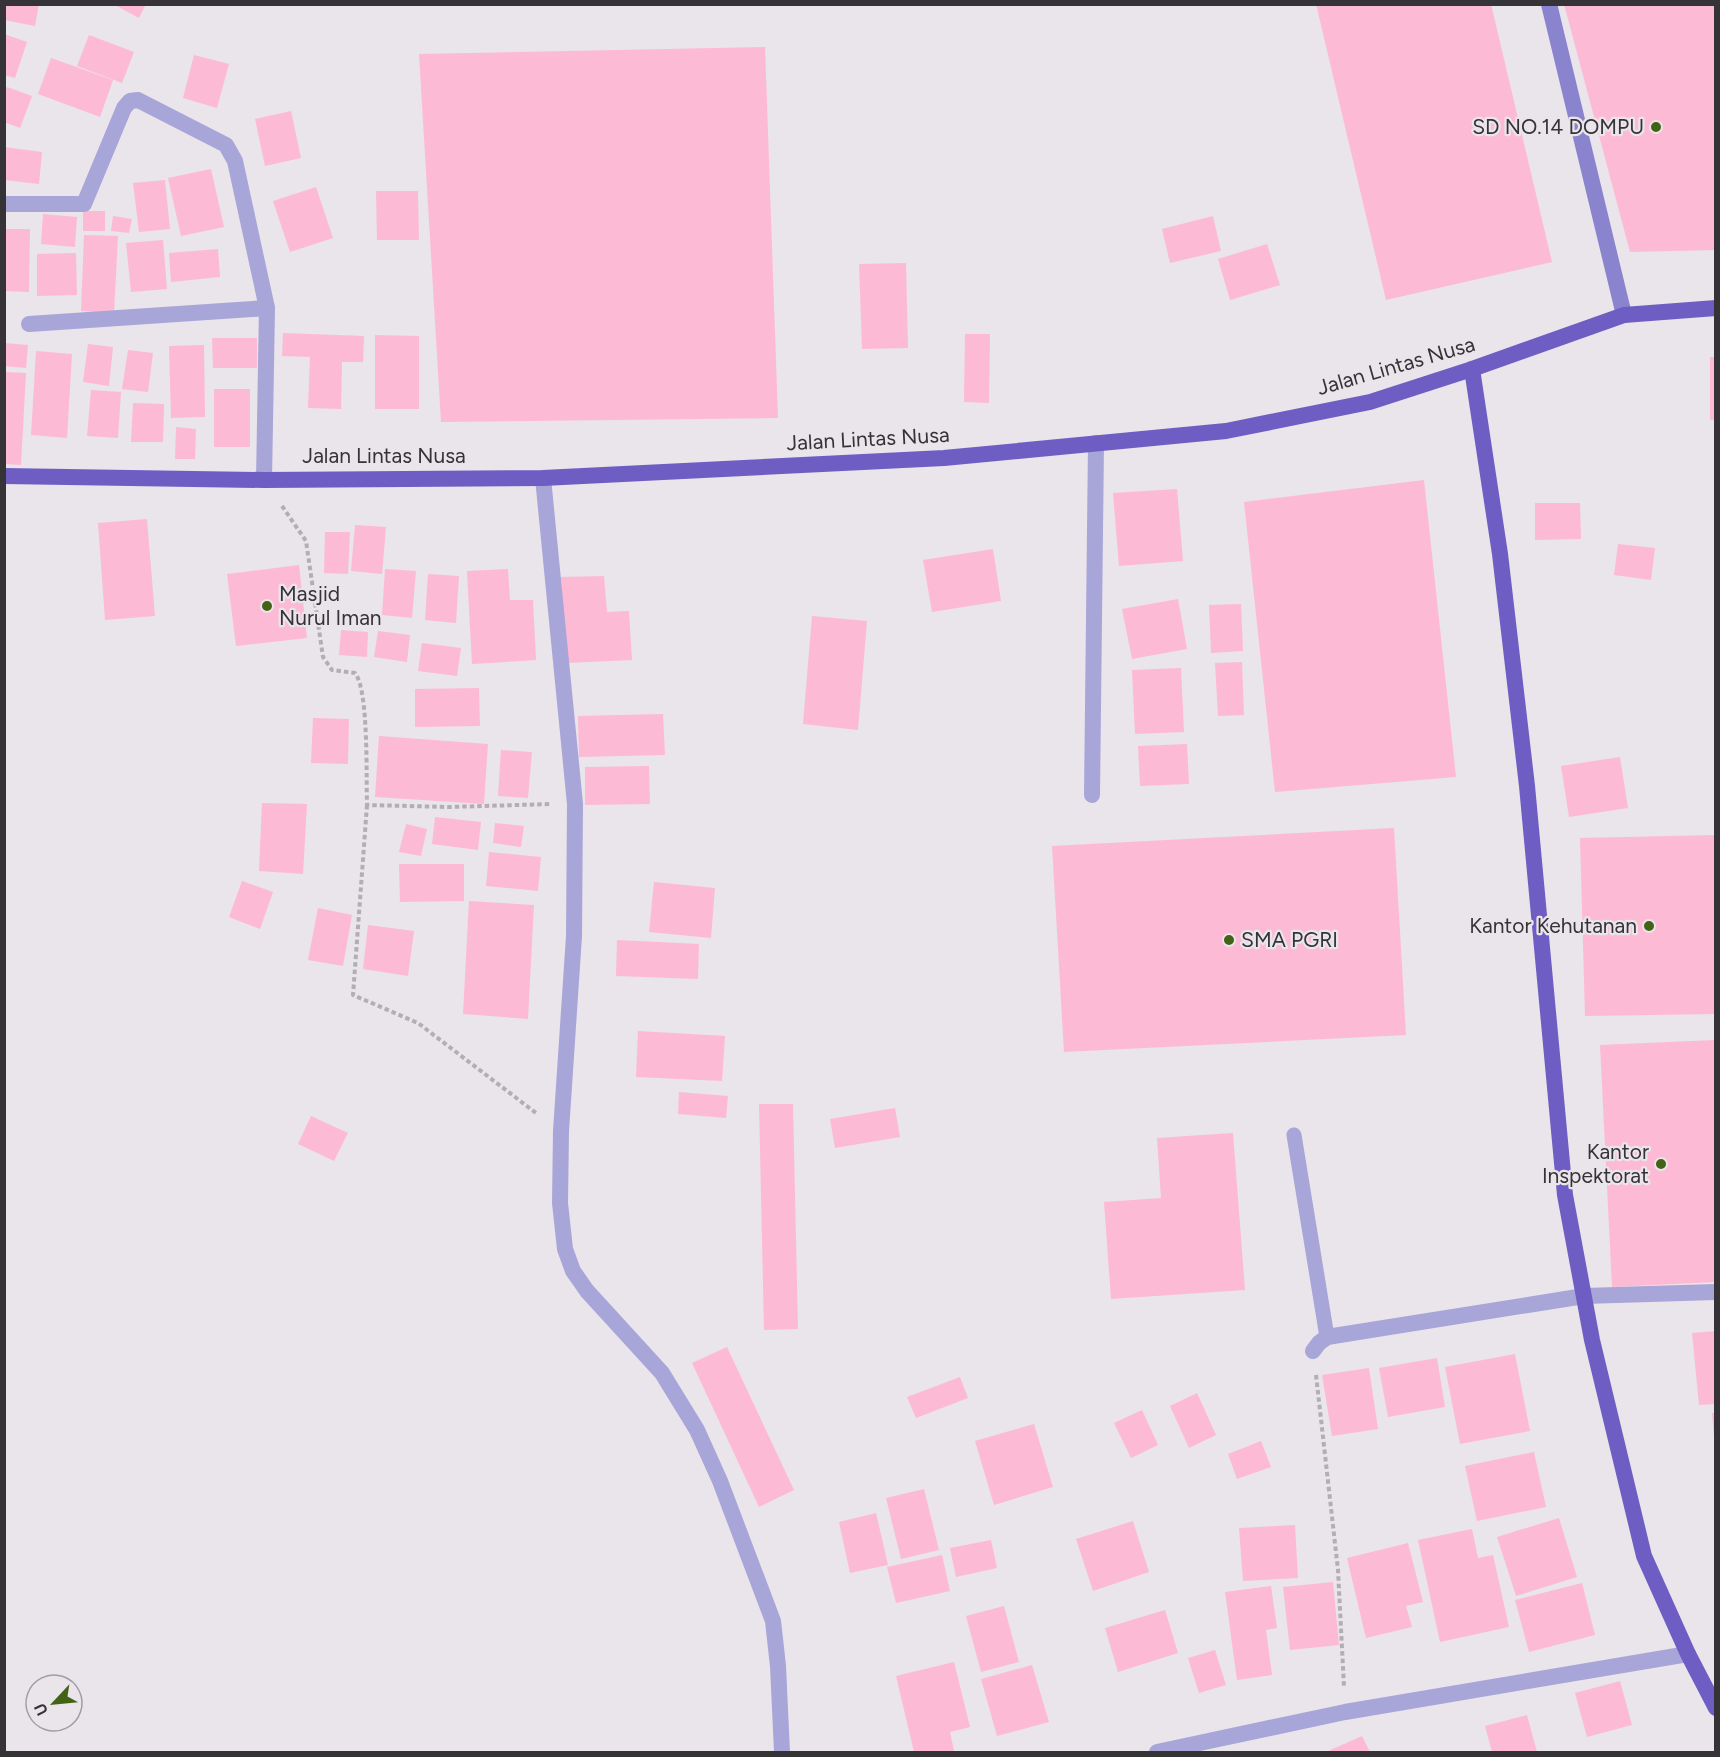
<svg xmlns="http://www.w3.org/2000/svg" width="1720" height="1757" font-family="Figtree,sans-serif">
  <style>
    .building { fill: #fdbad4 }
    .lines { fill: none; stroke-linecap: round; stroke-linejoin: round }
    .path { stroke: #b3aeb4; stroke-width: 4; stroke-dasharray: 4.5 3; stroke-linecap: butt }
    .service { stroke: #a8a5d8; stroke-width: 15 }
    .minor { stroke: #a8a5d8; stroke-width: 16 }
    .secondary { stroke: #8a83ce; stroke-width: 16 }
    .trunk { stroke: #6e5ec3; stroke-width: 16 }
    .poi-dot { fill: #436216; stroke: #eae4eb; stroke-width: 2 }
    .labels { text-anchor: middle; stroke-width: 4.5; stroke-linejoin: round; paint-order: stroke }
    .poi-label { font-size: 21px; fill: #353336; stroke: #eae4eb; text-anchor: end }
    .street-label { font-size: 21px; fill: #353336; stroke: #eae4eb }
  </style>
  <rect width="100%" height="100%" fill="#eae4eb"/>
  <g class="building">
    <polygon points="4,4 39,4 35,26 4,20"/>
    <polygon points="113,4 146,4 139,18"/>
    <polygon points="1316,4 1491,4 1552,262 1386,300"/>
    <polygon points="1564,4 1716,4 1716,250 1630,252"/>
    <polygon points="4,34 27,42 15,78 4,75"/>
    <polygon points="89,35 134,52 122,83 77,66"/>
    <polygon points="765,47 778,418 441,422 419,54"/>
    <polygon points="194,55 229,64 217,108 183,98"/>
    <polygon points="51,58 113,80 100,117 38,94"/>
    <polygon points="7,87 32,96 20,128 4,122 4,94"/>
    <polygon points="291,111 301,158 265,166 255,119"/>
    <polygon points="4,147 42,152 39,184 4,180"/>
    <polygon points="211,169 224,227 181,236 168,178"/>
    <polygon points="165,180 170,229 139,232 133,183"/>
    <polygon points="316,187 333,238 290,252 273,201"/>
    <polygon points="376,191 418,191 419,240 377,240"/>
    <rect x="83" y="211" width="22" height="20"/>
    <polygon points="43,214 77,217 75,247 41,244"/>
    <polygon points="113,216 132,219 129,233 111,231"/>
    <polygon points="1213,216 1221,251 1170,263 1162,229"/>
    <polygon points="4,229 30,229 29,292 4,291"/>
    <polygon points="84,235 118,236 114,313 81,311"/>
    <polygon points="163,240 167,289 131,292 126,243"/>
    <polygon points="1267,244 1280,285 1230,300 1218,259"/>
    <polygon points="218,249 220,277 171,282 169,253"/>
    <polygon points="76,253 77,295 37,296 37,254"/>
    <polygon points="906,263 908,348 862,349 859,264"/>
    <polygon points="283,333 364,336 363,362 342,362 341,409 308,408 310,357 282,356"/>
    <polygon points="965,334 990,334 989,403 964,402"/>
    <polygon points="375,335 419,336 419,409 375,409"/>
    <polygon points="212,338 257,338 257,368 213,368"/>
    <polygon points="4,343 28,345 26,368 4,366"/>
    <polygon points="88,344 113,347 109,386 83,382"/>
    <polygon points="204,345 205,417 171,418 169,346"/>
    <polygon points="128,350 153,353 148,392 122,389"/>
    <polygon points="36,351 72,354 67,438 31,435"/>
    <rect x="1710" y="357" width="6" height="63"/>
    <polygon points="4,372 26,373 21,465 4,464"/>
    <rect x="214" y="389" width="36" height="58"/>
    <polygon points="91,390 121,392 118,438 87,436"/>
    <polygon points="133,403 164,404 163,442 131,442"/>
    <polygon points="176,427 196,429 195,459 175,459"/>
    <polygon points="1424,480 1456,777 1275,792 1244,502"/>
    <polygon points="1177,489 1183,561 1119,566 1113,493"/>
    <polygon points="1535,503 1580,503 1581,539 1535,540"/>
    <polygon points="147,519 155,616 105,620 98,523"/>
    <polygon points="355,525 386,527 382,574 351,571"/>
    <polygon points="325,532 350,532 348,574 324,573"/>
    <polygon points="1618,544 1655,548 1651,580 1614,575"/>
    <polygon points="993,549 1001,601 932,612 923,560"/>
    <polygon points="299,565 307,638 236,646 227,574"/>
    <polygon points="385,569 416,571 412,618 382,615"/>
    <polygon points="508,569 510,600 533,600 536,660 472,664 467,571"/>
    <polygon points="428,574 459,576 456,623 425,620"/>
    <polygon points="604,576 607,612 629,611 632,660 566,663 561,577"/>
    <polygon points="1178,599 1187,649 1132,659 1122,609"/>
    <polygon points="1241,604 1243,651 1211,653 1209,605"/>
    <polygon points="812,616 867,621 858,730 803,724"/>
    <polygon points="341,630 368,632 367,657 339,655"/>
    <polygon points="378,631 410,635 407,662 374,657"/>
    <polygon points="422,643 461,648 457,676 418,671"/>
    <polygon points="1242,662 1244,715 1218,716 1215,663"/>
    <polygon points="1181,668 1184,732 1135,734 1132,670"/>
    <polygon points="479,688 480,726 415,727 415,689"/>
    <polygon points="663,714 665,755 579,757 578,716"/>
    <polygon points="313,718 349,719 348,764 311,763"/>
    <polygon points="379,736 488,744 484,804 375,797"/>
    <polygon points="1187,744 1189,784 1140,786 1138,746"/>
    <polygon points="501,750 532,752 528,798 498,796"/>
    <polygon points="1620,757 1628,808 1569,817 1561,766"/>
    <polygon points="649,766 650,804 585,805 585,767"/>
    <polygon points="262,803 307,804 303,874 259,871"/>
    <polygon points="435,817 481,822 478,850 432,844"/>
    <polygon points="495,823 524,826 521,847 493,843"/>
    <polygon points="406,824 427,829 421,856 399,852"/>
    <polygon points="1394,828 1406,1035 1064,1052 1052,846"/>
    <polygon points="1716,835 1716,1014 1585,1016 1580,838"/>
    <polygon points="489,852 541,857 538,891 486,886"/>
    <polygon points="399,864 464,864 464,901 400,902"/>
    <polygon points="242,881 273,892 260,929 229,917"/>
    <polygon points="654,882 715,888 711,938 649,932"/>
    <polygon points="469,901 534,905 528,1019 463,1014"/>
    <polygon points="318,908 352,915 343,966 308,960"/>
    <polygon points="368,925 414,931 408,976 363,969"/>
    <polygon points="617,940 699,944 698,979 616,976"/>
    <polygon points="638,1031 725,1036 722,1081 636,1077"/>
    <polygon points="1716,1040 1716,1282 1612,1287 1600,1045"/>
    <polygon points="679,1092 728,1096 726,1118 678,1114"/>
    <polygon points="759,1104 793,1104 798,1329 764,1330"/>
    <polygon points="895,1108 900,1137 835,1148 830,1119"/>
    <polygon points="311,1116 348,1133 334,1161 298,1144"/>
    <polygon points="1233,1133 1245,1290 1111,1299 1104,1202 1161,1198 1157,1138"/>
    <polygon points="1716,1331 1716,1404 1699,1405 1692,1333"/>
    <polygon points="727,1347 794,1490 759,1507 692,1363"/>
    <polygon points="1515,1354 1530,1431 1460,1444 1445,1367"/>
    <polygon points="1437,1358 1445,1407 1388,1417 1379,1368"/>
    <polygon points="1369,1368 1378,1429 1332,1436 1322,1375"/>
    <polygon points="960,1377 968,1398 916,1418 907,1397"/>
    <polygon points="1197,1393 1216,1435 1189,1448 1170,1406"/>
    <polygon points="1142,1410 1158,1445 1131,1458 1114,1423"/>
    <polygon points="1712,1413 1716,1413 1716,1436 1714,1436"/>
    <polygon points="1034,1424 1053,1487 994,1505 975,1441"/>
    <polygon points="1261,1441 1271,1467 1237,1479 1228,1454"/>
    <polygon points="1534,1452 1546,1507 1477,1521 1465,1466"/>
    <polygon points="924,1489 939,1550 901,1559 886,1498"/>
    <polygon points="876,1513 888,1565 850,1573 839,1522"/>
    <polygon points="1559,1518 1577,1577 1516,1596 1497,1537"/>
    <polygon points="1133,1521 1149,1572 1093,1591 1076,1539"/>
    <polygon points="1295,1525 1298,1578 1243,1581 1239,1528"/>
    <polygon points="1472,1529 1478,1558 1493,1555 1509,1627 1440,1642 1418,1540"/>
    <polygon points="991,1540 997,1568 956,1577 950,1548"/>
    <polygon points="1408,1543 1423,1602 1406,1606 1412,1627 1366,1638 1347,1558"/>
    <polygon points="942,1555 950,1591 896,1603 887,1567"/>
    <polygon points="1333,1582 1339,1645 1290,1650 1283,1587"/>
    <polygon points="1582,1583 1595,1635 1529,1652 1515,1600"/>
    <polygon points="1271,1586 1277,1628 1266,1630 1272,1675 1237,1680 1225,1592"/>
    <polygon points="1004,1606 1019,1662 981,1672 966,1616"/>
    <polygon points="1165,1610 1178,1653 1118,1672 1105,1628"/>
    <polygon points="1215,1650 1226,1685 1199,1693 1188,1658"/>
    <polygon points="954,1662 970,1727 950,1732 954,1751 914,1752 896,1676"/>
    <polygon points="1032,1665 1049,1722 997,1736 981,1679"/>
    <polygon points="1620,1681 1632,1725 1587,1737 1575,1693"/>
    <polygon points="1527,1715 1537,1752 1492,1752 1485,1726"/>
    <polygon points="1362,1736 1370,1752 1326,1752"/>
  </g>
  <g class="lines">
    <g class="path">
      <path d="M282,506L306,541L323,657L332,670L355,673C369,690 366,779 367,805L449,807L551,804"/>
      <polyline points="367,805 353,995 418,1023 536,1113"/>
      <polyline points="1316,1375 1338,1570 1344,1687"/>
    </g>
    <polyline class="service" points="1294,1135 1327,1337"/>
    <g class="minor">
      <polyline points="4,204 84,204 124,108 130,101 138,100 226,145 235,161 267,308 264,480"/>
      <polyline points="29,324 267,308"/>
      <polyline points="543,478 575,804 574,936 561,1131 560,1203 565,1249 573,1271 587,1291 662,1373 697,1430 720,1481 773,1621 778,1666 782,1752"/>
      <polyline points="1092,795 1096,443"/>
      <polyline points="1313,1351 1319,1343 1327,1337 1584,1296 1716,1292"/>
      <polyline points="1157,1752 1345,1712 1688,1654"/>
    </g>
    <polyline class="secondary" points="1549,4 1624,315"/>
    <g class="trunk">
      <polyline points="1472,369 1500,554 1527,786 1565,1195 1592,1340 1644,1556 1688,1654 1716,1708"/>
      <polyline points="4,476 264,480 543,478 944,458 1226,431 1370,402 1472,369 1624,315 1716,308"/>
    </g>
  </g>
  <g class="poi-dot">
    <circle cx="1656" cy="127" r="6"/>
    <circle cx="267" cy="606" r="6"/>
    <circle cx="1649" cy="926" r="6"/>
    <circle cx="1229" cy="940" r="6"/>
    <circle cx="1661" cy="1164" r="6"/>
  </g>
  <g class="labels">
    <g class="poi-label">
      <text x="1644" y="134">SD NO.14 DOMPU</text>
      <text x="279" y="601" text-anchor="start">Masjid<tspan x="279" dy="24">Nurul Iman</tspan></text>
      <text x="1637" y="933">Kantor Kehutanan</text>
      <text x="1241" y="947" text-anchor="start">SMA PGRI</text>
      <text x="1649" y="1159">Kantor<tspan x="1649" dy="24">Inspektorat</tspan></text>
    </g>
    <g class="street-label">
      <text transform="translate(1396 366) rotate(-16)" y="7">Jalan Lintas Nusa</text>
      <text transform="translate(868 439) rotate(-3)" y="7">Jalan Lintas Nusa</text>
      <text x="384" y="463">Jalan Lintas Nusa</text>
    </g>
  </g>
  <rect width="1720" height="1757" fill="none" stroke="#353336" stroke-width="12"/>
  <g transform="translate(54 1703) rotate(244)"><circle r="28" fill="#eae4eb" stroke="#a29da3" stroke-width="1.5"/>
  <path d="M0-4.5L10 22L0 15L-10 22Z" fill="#436216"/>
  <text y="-9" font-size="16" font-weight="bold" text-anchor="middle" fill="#353336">U</text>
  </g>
</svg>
